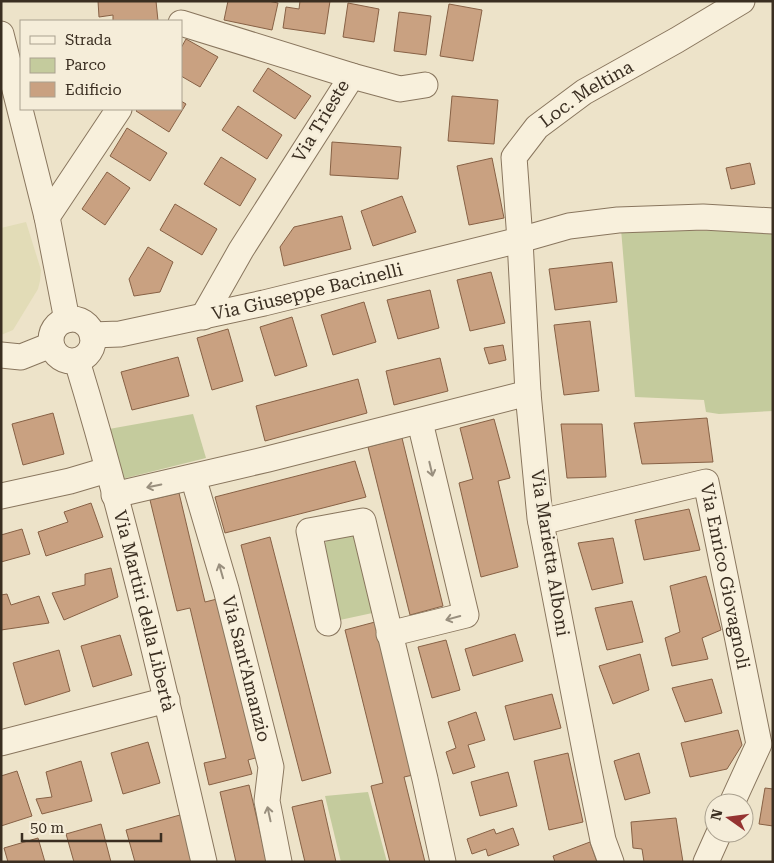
<svg xmlns="http://www.w3.org/2000/svg" width="774" height="863" font-family="'Roboto Serif',serif">
  <style>
    .farmland { fill: #e2dcb7 }
    .green { fill: #c4cb9d }
    .building { fill: #c9a181; stroke: #876145 }
    .lines { fill: none; stroke-linecap: round; stroke-linejoin: round }
    .minor-casing { stroke: #89765e; stroke-width: 27 }
    .minor { stroke: #f8f0dc; stroke-width: 25 }
    .oneway { stroke: #998f7e }
    .labels { text-anchor: middle; stroke-width: 5; stroke-linejoin: round; paint-order: stroke }
    .street-label { font-size: 18px; fill: #3a2e21; stroke: #f5edd9 }
  </style>
  <rect width="100%" height="100%" fill="#ede3c9"/>
  <polygon class="farmland" points="26,222 41,270 40,281 38,289 13,330 1,335 1,228"/>
  <g class="green">
    <polygon points="621,229 773,232 773,411 719,414 706,412 704,400 635,397"/>
    <polygon points="193,414 206,458 122,479 109,429"/>
    <polygon points="349,533 360,539 377,612 340,620 323,546 330,536"/>
    <polygon points="368,792 387,862 341,862 325,796"/>
  </g>
  <g class="building">
    <polygon points="98,1 156,1 158,21 113,21 113,15 99,17"/>
    <polygon points="228,1 268,1 278,3 272,30 224,20"/>
    <polygon points="300,1 330,1 325,34 283,28 286,7 299,9"/>
    <polygon points="348,3 379,9 374,42 343,37"/>
    <polygon points="449,4 482,10 473,61 440,56"/>
    <polygon points="399,12 431,16 426,55 394,51"/>
    <polygon points="186,39 218,57 200,87 181,76 181,48"/>
    <polygon points="268,68 311,96 295,119 253,91"/>
    <polygon points="452,96 498,100 494,144 448,141"/>
    <polygon points="181,101 186,104 169,132 136,111 138,109 181,109"/>
    <polygon points="238,106 282,135 267,159 222,130"/>
    <polygon points="127,128 167,153 150,181 110,156"/>
    <polygon points="332,142 401,147 398,179 330,175"/>
    <polygon points="221,157 256,179 240,206 204,184"/>
    <polygon points="492,158 504,218 469,225 457,166"/>
    <polygon points="750,163 755,184 731,189 726,168"/>
    <polygon points="107,172 130,188 105,225 82,209"/>
    <polygon points="402,196 416,232 373,246 361,211"/>
    <polygon points="175,204 217,229 202,255 160,230"/>
    <polygon points="342,216 351,249 284,266 280,247 294,227"/>
    <polygon points="148,247 173,262 160,292 134,296 129,279"/>
    <polygon points="612,262 617,302 555,310 549,269"/>
    <polygon points="491,272 505,323 470,331 457,280"/>
    <polygon points="430,290 439,328 398,339 387,300"/>
    <polygon points="364,302 376,342 333,355 321,315"/>
    <polygon points="292,317 307,366 275,376 260,327"/>
    <polygon points="590,321 599,391 564,395 554,325"/>
    <polygon points="228,329 243,381 212,390 197,338"/>
    <polygon points="503,345 506,360 489,364 484,348"/>
    <polygon points="178,357 189,396 132,410 121,372"/>
    <polygon points="440,358 448,391 394,405 386,371"/>
    <polygon points="358,379 367,413 265,441 256,406"/>
    <polygon points="53,413 64,454 23,465 12,424"/>
    <polygon points="707,418 713,462 642,464 634,423"/>
    <polygon points="494,419 510,478 498,481 518,567 481,577 459,483 473,479 460,428"/>
    <polygon points="561,424 602,424 606,477 567,478"/>
    <polygon points="402,438 443,606 410,615 368,447"/>
    <polygon points="355,461 366,497 225,533 215,497"/>
    <polygon points="179,493 205,602 221,598 259,757 248,760 252,774 209,785 204,763 226,758 190,608 177,611 150,500"/>
    <polygon points="91,503 103,537 46,556 38,532 68,522 64,512"/>
    <polygon points="689,509 700,550 644,560 635,520"/>
    <polygon points="22,529 30,554 1,562 1,535"/>
    <polygon points="270,537 331,773 302,781 241,545"/>
    <polygon points="613,538 623,583 592,590 578,543"/>
    <polygon points="111,568 118,597 64,620 52,593 85,585 85,574"/>
    <polygon points="706,576 721,630 702,638 708,659 672,666 665,638 680,632 670,586"/>
    <polygon points="7,594 11,605 39,596 49,623 1,630 1,595"/>
    <polygon points="632,601 643,642 607,650 595,608"/>
    <polygon points="375,622 413,775 404,777 425,862 390,862 371,786 383,783 345,630"/>
    <polygon points="515,634 523,661 473,676 465,649"/>
    <polygon points="120,635 132,675 93,687 81,646"/>
    <polygon points="446,640 460,690 432,698 418,647"/>
    <polygon points="59,650 70,691 25,705 13,663"/>
    <polygon points="640,654 649,690 613,704 599,666"/>
    <polygon points="712,679 722,713 685,722 672,688"/>
    <polygon points="552,694 561,728 514,740 505,706"/>
    <polygon points="476,712 485,740 468,745 475,767 453,774 446,752 456,748 448,722"/>
    <polygon points="738,730 742,745 727,769 690,777 681,743"/>
    <polygon points="148,742 160,783 123,794 111,753"/>
    <polygon points="568,753 583,822 549,830 534,761"/>
    <polygon points="639,753 650,793 625,800 614,761"/>
    <polygon points="81,761 92,801 42,814 36,799 52,797 46,772"/>
    <polygon points="17,771 32,816 1,826 1,776"/>
    <polygon points="508,772 517,806 480,816 471,782"/>
    <polygon points="249,785 267,862 236,862 220,792"/>
    <polygon points="765,788 773,789 773,826 759,824"/>
    <polygon points="322,800 336,862 305,862 292,807"/>
    <polygon points="180,815 194,862 135,862 126,830"/>
    <polygon points="676,818 683,862 644,862 642,849 633,848 631,822"/>
    <polygon points="101,824 111,862 74,862 66,834"/>
    <polygon points="513,828 519,845 488,856 486,849 472,854 467,839 494,829 496,834"/>
    <polygon points="38,838 45,862 8,862 4,848"/>
    <polygon points="590,842 597,862 555,862 553,856"/>
  </g>
  <g class="lines">
    <defs>
      <g id="minor">
        <polyline points="181,23 352,76 241,250 203,317"/>
        <polyline points="1,34 47,217 67,320"/>
        <polyline points="352,76 400,89 425,85"/>
        <polyline points="47,217 119,109"/>
        <circle cx="72" cy="340" r="21"/>
        <path id="s1" d="M92,335L120,334L264,303L520,240L569,226L618,220L703,217L773,221"/>
        <polyline points="1,355 21,357 51,345"/>
        <path id="s2" d="M77,361C127,525 165,694 204,862"/>
        <path id="s3" d="M193,477L226,589L271,767L267,801L279,862"/>
        <polyline points="114,495 268,459 528,393"/>
        <polyline points="1,496 70,481 107,470"/>
        <path id="s4" d="M541,522L706,482L759,744L732,803"/>
        <polyline points="328,623 309,531 363,521 425,779 443,862"/>
        <polyline points="389,634 466,615 420,422"/>
        <polyline points="1,743 167,700"/>
        <path id="s5" d="M611,862L603,840L588,766L540,518L528,393L520,240L514,157L537,127L584,92L677,40L742,1"/>
        <polyline points="706,862 719,833"/>
      </g>
    </defs>
    <use href="#minor" class="minor-casing"/>
    <use href="#minor" class="minor"/>
  </g>
  <defs><path id="oneway-shaft" d="M-6 0H5M1.5-3L5.5 0L1.5 3" fill="none" stroke-width="1.6" stroke-linecap="round" stroke-linejoin="round" transform="scale(1.25)"/></defs>
  <g class="oneway">
    <use href="#oneway-shaft" transform="translate(431 469) rotate(77)"/>
    <use href="#oneway-shaft" transform="translate(154 486) rotate(168)"/>
    <use href="#oneway-shaft" transform="translate(221 571) rotate(-106)"/>
    <use href="#oneway-shaft" transform="translate(453 618) rotate(165)"/>
    <use href="#oneway-shaft" transform="translate(269 814) rotate(-102)"/>
  </g>
  <g class="labels">
    <g class="street-label">
      <text dy="6" stroke="none"><textPath href="#s5" startOffset="811">Loc. Meltina</textPath></text>
      <text transform="translate(321 121) rotate(-59)" y="6">Via Trieste</text>
      <text dy="6" stroke="none"><textPath href="#s1" startOffset="220">Via Giuseppe Bacinelli</textPath></text>
      <text transform="translate(550 553) rotate(81)" y="6">Via Marietta Alboni</text>
      <text dy="6" stroke="none"><textPath href="#s4" startOffset="266">Via Enrico Giovagnoli</textPath></text>
      <text dy="6" stroke="none"><textPath href="#s2" startOffset="259">Via Martiri della Libertà</textPath></text>
      <text dy="6" stroke="none"><textPath href="#s3" startOffset="199">Via Sant'Amanzio</textPath></text>
    </g>
  </g>
  <rect width="774" height="863" fill="none" stroke="#3a2e21" stroke-width="5"/>
  <rect x="20" y="20" width="162" height="90" fill="#f5edd9" stroke="#aaa18f"/>
  <rect x="30" y="36" width="25" height="8" fill="#f8f0dc" stroke="#aaa18f"/>
  <text x="65" y="45" font-size="15" fill="#3a2e21">Strada</text>
  <rect x="30" y="58" width="25" height="15" fill="#c4cb9d" stroke="#aaa18f"/>
  <text x="65" y="70" font-size="15" fill="#3a2e21">Parco</text>
  <rect x="30" y="82" width="25" height="15" fill="#c9a181" stroke="#aaa18f"/>
  <text x="65" y="95" font-size="15" fill="#3a2e21">Edificio</text>
  <g transform="translate(729 818) rotate(284)"><circle r="24" fill="#f5edd9" stroke="#aaa18f"/>
  <path d="M0-4L9 19L0 12L-9 19Z" fill="#953331"/>
  <text y="-8" font-size="14" font-weight="bold" text-anchor="middle" fill="#3a2e21">N</text>
  </g>
  <path d="M22 833v8h139v-8" fill="none" stroke="#3a2e21" stroke-width="2.5"/>
  <text x="30" y="833" font-size="15" fill="#3a2e21" stroke="#f5edd9" stroke-width="4" paint-order="stroke">50 m</text>
</svg>
